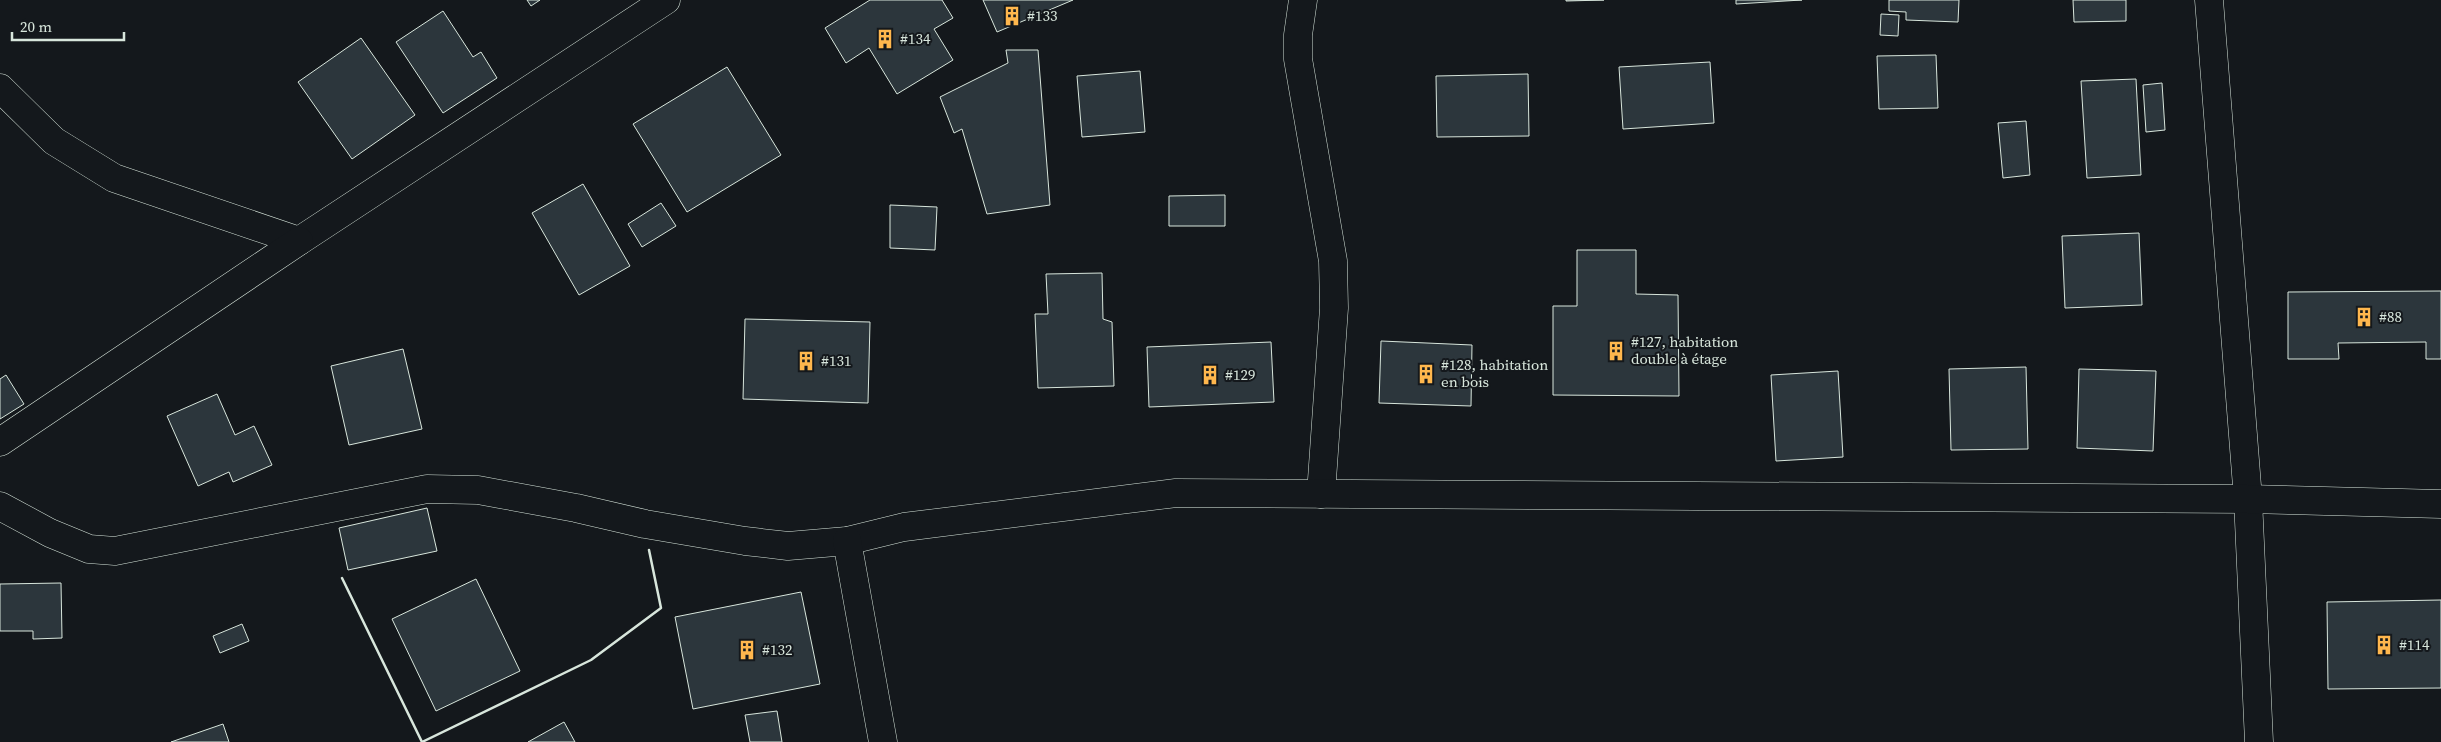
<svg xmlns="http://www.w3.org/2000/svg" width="2441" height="742" font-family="'Source Serif 4',serif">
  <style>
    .building { fill: #2c363c; stroke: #d8e6dc }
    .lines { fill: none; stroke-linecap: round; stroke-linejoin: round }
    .minor-casing { stroke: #d8e6dc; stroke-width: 29 }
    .minor { stroke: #14181c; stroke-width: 28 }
    .wall { stroke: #d8e6dc; stroke-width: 2.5 }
    .labels { text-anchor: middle; stroke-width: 4; stroke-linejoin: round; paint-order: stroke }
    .poi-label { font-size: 15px; fill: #d8e6dc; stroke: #14181c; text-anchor: start }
  </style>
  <rect width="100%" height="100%" fill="#14181c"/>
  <g class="building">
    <polygon points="527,0 540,0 531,6"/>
    <polygon points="870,0 942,0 953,18 934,29 953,60 897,94 869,48 846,63 825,28"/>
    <polygon points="983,0 1073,0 997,32"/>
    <polygon points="1566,0 1604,0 1566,1"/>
    <polygon points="1736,0 1802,0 1736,4"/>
    <polygon points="1889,0 1959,0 1958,22 1906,20 1906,12 1889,11"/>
    <polygon points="2073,0 2126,0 2126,21 2074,22"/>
    <polygon points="443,11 473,57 481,52 497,78 443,113 396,42"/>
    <polygon points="1881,14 1899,15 1898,36 1880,35"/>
    <polygon points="361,38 415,115 352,159 298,82"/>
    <polygon points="1006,50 1038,50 1050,205 987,214 962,129 954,133 940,97 1008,63"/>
    <polygon points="1936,55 1938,108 1879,109 1877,56"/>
    <polygon points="1710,62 1714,123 1623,129 1619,67"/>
    <polygon points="727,67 781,155 687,212 633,124"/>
    <polygon points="1140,71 1145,132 1082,137 1077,76"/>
    <polygon points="1528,74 1529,136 1437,137 1436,76"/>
    <polygon points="2136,79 2141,175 2087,178 2081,81"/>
    <polygon points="2162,83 2165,130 2146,132 2143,85"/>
    <polygon points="2026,121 2030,175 2003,178 1998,123"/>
    <polygon points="583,184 630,266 579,295 532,213"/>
    <polygon points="1225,195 1225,226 1169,226 1169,196"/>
    <polygon points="661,203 676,226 642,247 628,224"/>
    <polygon points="890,205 937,207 935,250 890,248"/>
    <polygon points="2139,233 2142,305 2065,308 2062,236"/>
    <polygon points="1577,250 1636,250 1636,294 1678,295 1679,396 1553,395 1553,306 1577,306"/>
    <polygon points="1102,273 1103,319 1112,322 1114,386 1038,388 1035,314 1048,314 1046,274"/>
    <polygon points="2441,291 2441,359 2426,359 2426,342 2338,343 2339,359 2288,359 2288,292"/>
    <polygon points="745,319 870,322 868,403 743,399"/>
    <polygon points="1381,341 1472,345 1471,406 1379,403"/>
    <polygon points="1271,342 1274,402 1149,407 1147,347"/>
    <polygon points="403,349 422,429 349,445 331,366"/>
    <polygon points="2026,367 2028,449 1951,450 1949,369"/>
    <polygon points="2079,369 2156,371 2153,451 2077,448"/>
    <polygon points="1838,371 1843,457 1776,461 1771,375"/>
    <polygon points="6,375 24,404 0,419 0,379"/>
    <polygon points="217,394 235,435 254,426 272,465 233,482 229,472 198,486 167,416"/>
    <polygon points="427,508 437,551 348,570 339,528"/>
    <polygon points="476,579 520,671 436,711 392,619"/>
    <polygon points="61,583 62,638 33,639 33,631 0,631 0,584"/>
    <polygon points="801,592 820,684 693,709 675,617"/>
    <polygon points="2441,600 2441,688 2328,689 2327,602"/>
    <polygon points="242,624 249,641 220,653 213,636"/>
    <polygon points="777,711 782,742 750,742 745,715"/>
    <polygon points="564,722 575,742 528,742"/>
    <polygon points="223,724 229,742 171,742"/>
  </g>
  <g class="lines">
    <defs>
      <g id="minor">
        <polyline points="1303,0 1298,35 1298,59 1333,261 1334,308 1321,494"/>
        <polyline points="2209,0 2248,499 2259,742"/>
        <polyline points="0,88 54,141 114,178 299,241 666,0"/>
        <polyline points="0,442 299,241"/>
        <polyline points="0,506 50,533 89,549 115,551 427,489 478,490 576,508 645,524 745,541 788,546 847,541 904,527 1176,493 2248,499 2441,504"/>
        <polyline points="847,541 883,742"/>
      </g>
    </defs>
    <use href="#minor" class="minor-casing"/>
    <use href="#minor" class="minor"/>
    <polyline class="wall" points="342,578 422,742 591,660 661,608 649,550"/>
  </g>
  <defs>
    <symbol id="building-bare" viewBox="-9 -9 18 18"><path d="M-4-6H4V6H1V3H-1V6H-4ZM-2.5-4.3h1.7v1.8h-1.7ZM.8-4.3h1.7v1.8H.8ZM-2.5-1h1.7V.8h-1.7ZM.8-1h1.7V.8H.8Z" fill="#ffb74d" stroke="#14181c" stroke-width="2.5" paint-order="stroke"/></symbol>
  </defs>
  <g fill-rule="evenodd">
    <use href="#building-bare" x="998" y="2" width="28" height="28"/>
    <use href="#building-bare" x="871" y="25" width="28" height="28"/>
    <use href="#building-bare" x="2350" y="303" width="28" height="28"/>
    <use href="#building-bare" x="1602" y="337" width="28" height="28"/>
    <use href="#building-bare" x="792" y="347" width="28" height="28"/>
    <use href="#building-bare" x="1412" y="360" width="28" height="28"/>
    <use href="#building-bare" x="1196" y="361" width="28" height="28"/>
    <use href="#building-bare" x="2370" y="631" width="28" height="28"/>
    <use href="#building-bare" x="733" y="636" width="28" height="28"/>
  </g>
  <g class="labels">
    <g class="poi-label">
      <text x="1027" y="21">#133</text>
      <text x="900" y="44">#134</text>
      <text x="2379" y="322">#88</text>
      <text x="1631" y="347">#127, habitation<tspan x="1631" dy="17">double à étage</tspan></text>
      <text x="821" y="366">#131</text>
      <text x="1441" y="370">#128, habitation<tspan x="1441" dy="17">en bois</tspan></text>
      <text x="1225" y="380">#129</text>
      <text x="2399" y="650">#114</text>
      <text x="762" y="655">#132</text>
    </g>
  </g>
  <path d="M12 32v8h112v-8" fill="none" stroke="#d8e6dc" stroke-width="2.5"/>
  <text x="20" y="32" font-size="15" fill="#d8e6dc" stroke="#14181c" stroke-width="4" paint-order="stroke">20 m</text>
</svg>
